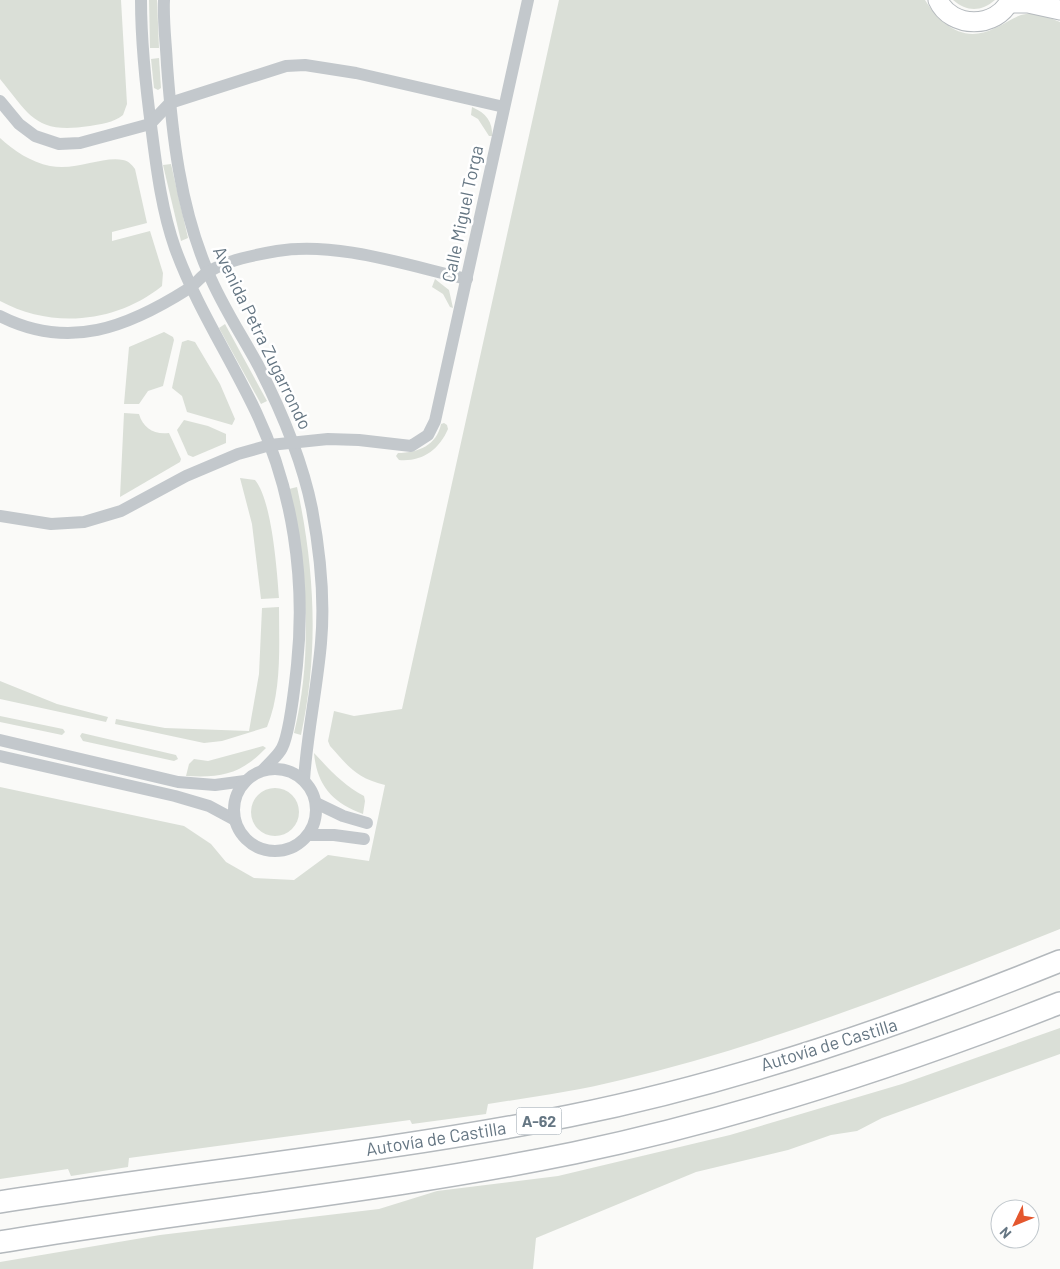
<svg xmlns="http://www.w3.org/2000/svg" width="1060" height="1269" font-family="Barlow,sans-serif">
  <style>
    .green { fill: #dadfd7 }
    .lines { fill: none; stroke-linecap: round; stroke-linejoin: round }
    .primary-casing { stroke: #b5babe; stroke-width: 21 }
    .motorway-casing { stroke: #b4b9bd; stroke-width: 24 }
    .minor { stroke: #c3c8cc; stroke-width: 12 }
    .primary { stroke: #fff; stroke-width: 19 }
    .motorway { stroke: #fff; stroke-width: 21 }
    .labels { text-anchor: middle; stroke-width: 5; stroke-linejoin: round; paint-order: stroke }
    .shield { fill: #fff; stroke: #939fa8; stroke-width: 1 }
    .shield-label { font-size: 16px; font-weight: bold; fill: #657683 }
    .street-label { font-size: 18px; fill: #657683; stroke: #fff }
  </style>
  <rect width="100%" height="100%" fill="#fafaf8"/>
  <g class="green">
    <path d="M0,0H121L127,104L123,115C113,123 101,124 90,126C36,134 31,117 0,79Z"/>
    <polygon points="149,0 157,0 159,48 150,48"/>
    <path d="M559,0H925C941,25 964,44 995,28C1005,24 1016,15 1026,14C1038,13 1049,18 1060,22V929C916,986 772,1044 621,1080C577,1091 532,1097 488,1104L486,1114L412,1124L410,1120L129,1158L128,1167L71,1176L68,1169L0,1179V787L184,826L211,844L226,862L254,878L294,880L328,855L369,861L385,785C356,778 349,767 330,746L328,741L334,711L354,716L402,709Z"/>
    <path d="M953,0H995C981,12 967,12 953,0Z"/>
    <polygon points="159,58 161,88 158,90 154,88 151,59"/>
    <path d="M472,107C486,113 493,122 492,136H489L478,119L471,115Z"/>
    <path d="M0,138C14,151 31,162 50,166C77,171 102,156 123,160C129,161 132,165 135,169L147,223L112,232V241L150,231L163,273L162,286C116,323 52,329 0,301Z"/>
    <polygon points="171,164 188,238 181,241 163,165"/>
    <polygon points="435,279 449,290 453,308 450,307 443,294 432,287"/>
    <polygon points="225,324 267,401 261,404 219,328"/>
    <polygon points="164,332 173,337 174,340 163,386 148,391 139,404 124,404 129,347"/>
    <polygon points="188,340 195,342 220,384 235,419 232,425 187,412 182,396 172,388 182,342"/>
    <path d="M124,413L139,414C143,428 154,435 169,433L181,459L180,462L120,497Z"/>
    <polygon points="184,420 208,426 226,434 226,443 193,457 188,455 177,430"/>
    <path d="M444,423L447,425L448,429C439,450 422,462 399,460L396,456L398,453C418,453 437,445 441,424Z"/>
    <path d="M240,478L255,480C272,500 277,571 279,598L261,599L252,524Z"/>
    <path d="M297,487C315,570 319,652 301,735L294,733C314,651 306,571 289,489Z"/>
    <path d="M279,607C279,646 282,691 267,727L222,741L204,743L115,724L116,719L165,728L249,731L259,674L262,608Z"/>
    <polygon points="0,681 57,704 108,717 106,722 0,699"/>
    <polygon points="0,716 63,729 65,732 62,735 0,722"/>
    <polygon points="82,733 176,755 178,759 174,761 83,741 80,736"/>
    <path d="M263,746L266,748C241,774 222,778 186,776L189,764L194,759L208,761Z"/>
    <path d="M314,753C330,770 343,785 364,796L365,801L363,814C333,803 317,786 314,753Z"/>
    <circle cx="275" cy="812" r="24"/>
    <polygon points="1060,1028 1060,1054 882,1118 857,1131 831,1135 788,1150 696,1172 536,1238 533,1269 0,1269 0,1262 160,1235 379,1209 437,1191 558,1176 730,1135 902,1084"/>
  </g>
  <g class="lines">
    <defs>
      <g id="primary">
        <path d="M938,0C951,29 997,29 1010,0"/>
        <polyline points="1009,3 1028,3 1060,10"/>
      </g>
      <g id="motorway">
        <path d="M0,1202C190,1172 381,1153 569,1116C738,1082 901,1025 1060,961"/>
        <path d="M0,1242C191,1210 384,1192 574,1153C740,1118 902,1065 1060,1003"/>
      </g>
    </defs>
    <use href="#primary" class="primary-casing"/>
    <use href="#motorway" class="motorway-casing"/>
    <g class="minor">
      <path d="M141,0C141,45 146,89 152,133C157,172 162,211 175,248C196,306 230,357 256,412C293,490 306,579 297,665C295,683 290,733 282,748C278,756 269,763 263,770"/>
      <path d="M164,0C163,22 166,43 167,65C172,134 180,207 208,272C221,304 241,334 258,365C281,410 302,459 312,509C320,552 325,599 321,643C317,689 307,734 304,780"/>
      <polyline points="0,101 19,124 35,136 59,144 80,143 150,124 170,103 286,66 305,65 356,73 504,107"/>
      <path d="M0,316C69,351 128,327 188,289C196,284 201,276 208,272C228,260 254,255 277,251C337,241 409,266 467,279"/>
      <polyline points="0,516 51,524 84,522 121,511 186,476 238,454 270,445 328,439 359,440 411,446 428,435 435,421 528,0"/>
      <polyline points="0,740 178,782 215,785 245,781"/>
      <polyline points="0,756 175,796 209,806 235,820"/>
      <circle cx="275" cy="810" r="41"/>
      <polyline points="316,803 343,816 367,823"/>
      <polyline points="308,835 334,835 364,839"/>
    </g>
    <use href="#primary" class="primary"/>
    <use href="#motorway" class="motorway"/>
  </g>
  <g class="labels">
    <rect class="shield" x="516.5" y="1107.5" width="45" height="27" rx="4"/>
    <g class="shield-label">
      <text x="539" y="1127">A-62</text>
    </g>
    <g class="street-label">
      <text transform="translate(463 214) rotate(-78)" y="6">Calle Miguel Torga</text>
      <text transform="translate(262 338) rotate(64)" y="6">Avenida Petra Zugarrondo</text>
      <text transform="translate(829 1045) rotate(-17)" y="6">Autovía de Castilla</text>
      <text transform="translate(436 1139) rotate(-9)" y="6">Autovía de Castilla</text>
    </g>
  </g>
  <g transform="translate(1015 1224) rotate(227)"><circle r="24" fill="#ffffff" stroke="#c1c8cd"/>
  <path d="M0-4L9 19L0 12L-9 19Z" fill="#e4572e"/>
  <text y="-8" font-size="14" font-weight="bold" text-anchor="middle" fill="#657683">N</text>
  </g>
</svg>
